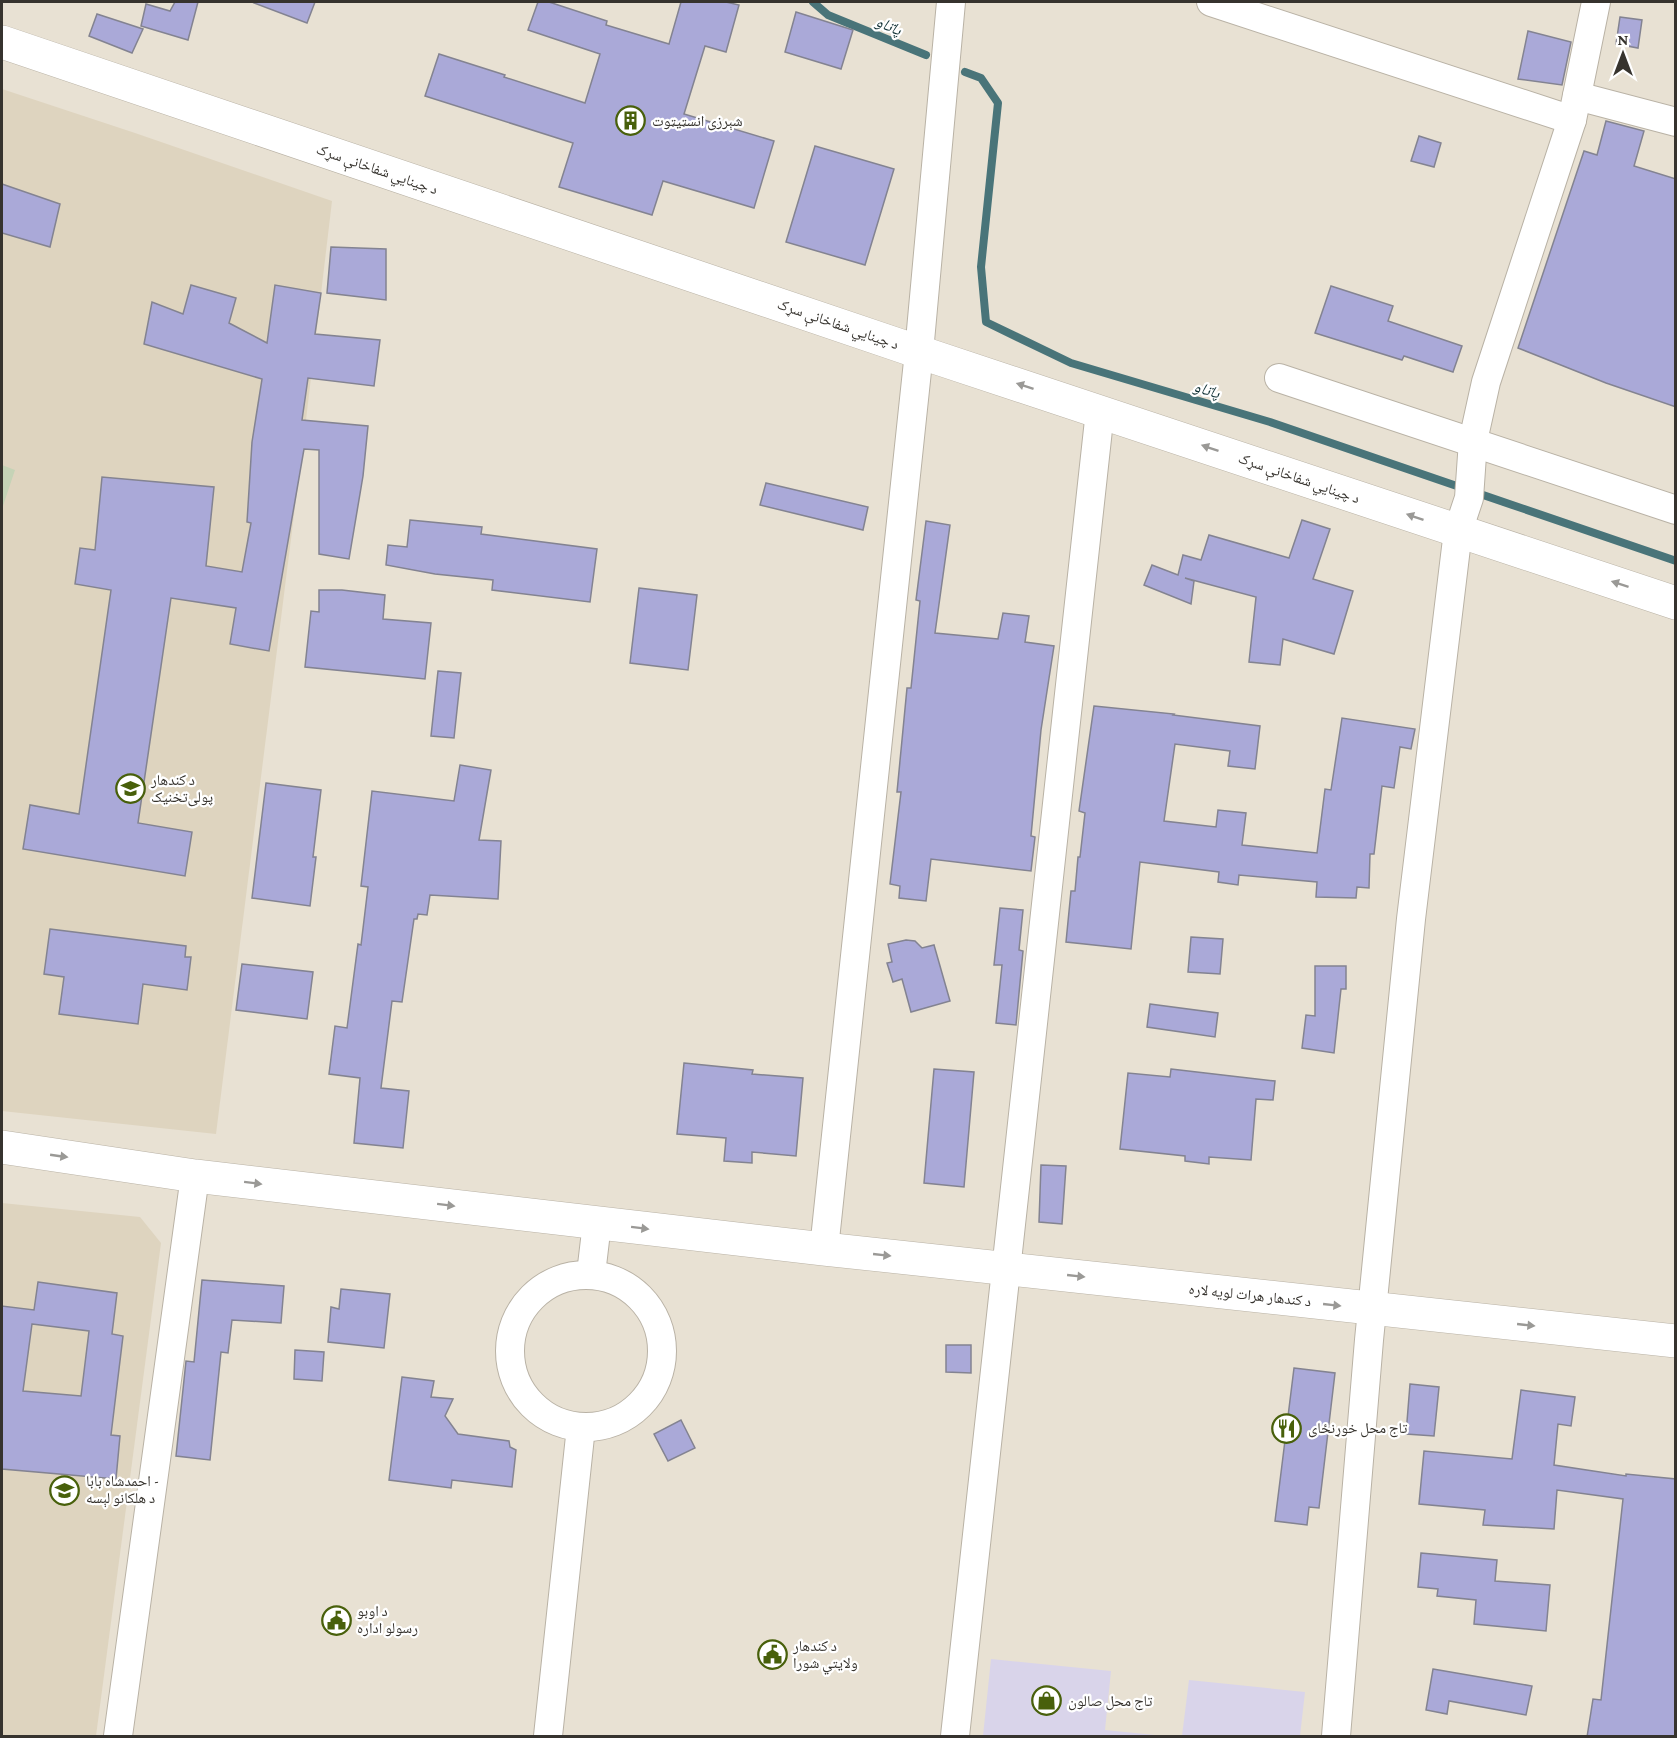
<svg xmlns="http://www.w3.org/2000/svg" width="1677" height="1738" font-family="'Crimson Pro','Noto Naskh Arabic',serif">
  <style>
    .commercial { fill: #d9d4ea }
    .built { fill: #ded4bf }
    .green { fill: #c5d3b6 }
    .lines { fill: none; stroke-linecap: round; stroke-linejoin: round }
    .stream { stroke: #497479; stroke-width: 8 }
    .building { fill: #aaa9d8; stroke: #838391; stroke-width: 1.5; fill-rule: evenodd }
    .minor-casing { stroke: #b9b2a5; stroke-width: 30 }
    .primary-casing { stroke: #b9b2a5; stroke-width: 34 }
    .minor { stroke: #fff; stroke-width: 28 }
    .primary { stroke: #fff; stroke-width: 33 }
    .oneway { fill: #9a9996 }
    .labels { text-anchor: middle; stroke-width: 4.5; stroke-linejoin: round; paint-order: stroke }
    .poi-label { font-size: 15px; fill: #36332e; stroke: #fff; text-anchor: start }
    .street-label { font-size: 15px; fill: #36332e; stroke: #fff }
    .water-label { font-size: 16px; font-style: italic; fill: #0e2f33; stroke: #fff }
  </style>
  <rect width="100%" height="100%" fill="#e8e1d3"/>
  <g class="commercial">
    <polygon points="991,1659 1111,1671 1105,1730 1165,1736 983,1736"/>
    <polygon points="1189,1680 1305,1692 1300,1736 1182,1736"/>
  </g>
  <g class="built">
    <polygon points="2,89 135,133 332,201 306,420 216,1134 2,1111"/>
    <polygon points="2,1203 140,1217 161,1243 96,1736 2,1736"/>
  </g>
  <polygon class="green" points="2,465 15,470 2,509"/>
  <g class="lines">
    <g class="stream">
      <polyline points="813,2 828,15 926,55"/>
      <polyline points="965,72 981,78 998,103 981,267 986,322 1071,363 1270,422 1676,561"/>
    </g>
  </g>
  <g class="building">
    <polygon points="175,2 198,2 188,40 141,26 146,4 170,11"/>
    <polygon points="255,2 315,2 307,23 254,3"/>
    <polygon points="538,2 549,2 607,21 606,25 669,44 681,2 726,2 739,5 726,52 705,46 684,114 774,141 754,208 663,181 652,215 559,187 573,143 425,96 439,54 505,75 504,77 585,103 600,54 528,30"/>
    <polygon points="796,12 853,30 841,69 785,52"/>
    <polygon points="97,14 143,29 132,53 89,36"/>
    <polygon points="1620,17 1642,20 1638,48 1616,44"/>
    <polygon points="1528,31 1571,42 1562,85 1518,79"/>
    <polygon points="1606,121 1644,131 1634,166 1676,179 1676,407 1606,383 1518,348 1584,151 1597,155"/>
    <polygon points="1419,136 1441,143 1434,167 1411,161"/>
    <polygon points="815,146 894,169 865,265 786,242"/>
    <polygon points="2,184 60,204 50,247 2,233"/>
    <polygon points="331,247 386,249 386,300 327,293"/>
    <polygon points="191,285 236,298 229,323 267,343 275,285 321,293 315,334 380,340 374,386 308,378 302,420 368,426 363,476 349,559 319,554 319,450 304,449 269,651 230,644 236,608 171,598 138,823 192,832 185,876 23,849 30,805 79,814 111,590 75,584 80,548 95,550 102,477 214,487 206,566 242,572 251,523 247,522 252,442 262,379 144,344 152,302 183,314"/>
    <polygon points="1331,286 1393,306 1388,321 1462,346 1453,372 1404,356 1402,360 1315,333"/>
    <polygon points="766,483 868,507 863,530 760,505"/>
    <polygon points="410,520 482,527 481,534 597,549 590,602 492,590 493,580 435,574 386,565 388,545 407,547"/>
    <polygon points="1302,520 1330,529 1313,579 1353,591 1334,654 1283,639 1280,665 1249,662 1256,597 1185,578 1194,581 1191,604 1144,585 1152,565 1178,575 1183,555 1201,560 1209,535 1289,558"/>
    <polygon points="926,521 950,525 935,633 998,639 1003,613 1029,616 1025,642 1054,646 1041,730 1031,836 1035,837 1031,871 931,859 926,901 899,898 900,886 890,884 901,792 897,792 907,688 911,688 920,601 916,600"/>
    <polygon points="639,588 697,595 688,670 630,663"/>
    <polygon points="319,590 342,590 385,595 383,619 431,623 425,679 305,667 311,611 319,612"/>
    <polygon points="438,671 461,673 454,738 431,736"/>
    <polygon points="1094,706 1174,714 1173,715 1260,726 1255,769 1228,766 1230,751 1175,744 1164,821 1216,827 1218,810 1246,813 1242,845 1317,853 1325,789 1331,790 1342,718 1415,729 1411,749 1400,747 1394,788 1382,786 1374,854 1370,854 1369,888 1357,887 1356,898 1316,897 1317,882 1239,875 1238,885 1218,882 1219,872 1140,862 1131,949 1066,942 1071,891 1075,891 1078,857 1080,857 1085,813 1079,811"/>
    <polygon points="460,765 491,770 479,840 501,841 498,899 430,895 427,915 418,914 417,919 414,919 402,1002 392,1001 381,1088 409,1091 403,1148 354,1143 360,1078 329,1074 335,1026 347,1028 358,944 361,945 368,887 361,886 372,791 454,801"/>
    <polygon points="266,783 321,790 313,857 316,857 310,906 252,898"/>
    <polygon points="1000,908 1023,910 1019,950 1023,951 1016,1025 996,1023 1002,965 994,965"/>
    <polygon points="50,929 186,946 185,957 191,957 187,990 143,984 138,1024 59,1014 64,977 44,974"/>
    <polygon points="1191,937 1223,939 1220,974 1188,972"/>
    <polygon points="906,940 915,941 922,948 934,945 950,1001 911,1012 902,979 893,982 887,963 892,962 888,944"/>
    <polygon points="242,964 313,972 307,1019 236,1010"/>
    <polygon points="1315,966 1346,966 1346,989 1341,989 1334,1053 1302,1048 1306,1015 1315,1016"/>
    <polygon points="1150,1004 1218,1013 1215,1037 1147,1027"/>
    <polygon points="684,1063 753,1070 752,1074 803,1078 796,1156 752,1152 752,1163 724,1161 726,1138 677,1134"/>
    <polygon points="934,1069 974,1072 964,1187 924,1183"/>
    <polygon points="1171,1069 1275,1081 1273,1100 1256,1099 1251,1160 1209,1157 1209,1164 1185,1161 1185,1156 1120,1149 1128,1073 1170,1077"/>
    <polygon points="1041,1165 1066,1166 1062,1224 1039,1222"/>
    <polygon points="202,1280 284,1286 281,1323 232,1320 228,1353 221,1352 210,1460 176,1456 186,1361 194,1362"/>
    <path d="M38,1282L117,1293L112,1334L123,1336L111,1435L120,1436L116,1479L2,1469V1306L34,1310ZM32,1324L89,1331L81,1396L23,1391Z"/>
    <polygon points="341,1289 390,1294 384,1348 328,1342 331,1307 339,1309"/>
    <polygon points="946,1345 971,1345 971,1373 946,1372"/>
    <polygon points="295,1350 324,1352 322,1381 294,1379"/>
    <polygon points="1294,1368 1335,1373 1319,1508 1309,1507 1307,1525 1275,1521"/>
    <polygon points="402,1377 434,1381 431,1397 453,1399 445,1416 458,1434 509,1441 510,1447 516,1450 512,1487 452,1480 451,1488 389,1480"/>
    <polygon points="1410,1384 1439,1387 1434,1436 1406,1434"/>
    <polygon points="1521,1390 1575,1397 1571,1426 1558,1424 1554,1465 1626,1476 1626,1474 1676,1479 1676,1737 1587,1737 1593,1699 1601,1700 1623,1499 1557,1490 1554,1529 1483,1525 1485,1510 1419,1504 1424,1451 1512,1459"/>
    <polygon points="681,1420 695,1448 668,1461 654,1434"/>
    <polygon points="1421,1553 1497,1560 1495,1581 1550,1585 1546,1631 1474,1624 1476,1600 1437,1596 1438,1589 1418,1587"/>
    <polygon points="1433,1669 1532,1686 1526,1715 1449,1701 1447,1714 1426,1710"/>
  </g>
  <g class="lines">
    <defs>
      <g id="minor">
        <polyline points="1211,2 1572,120"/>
        <polyline points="1577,96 1676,122"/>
        <polyline points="1279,378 1676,510"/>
        <polyline points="824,1249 919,352 951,2"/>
        <polyline points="591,1274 597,1223"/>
        <circle cx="586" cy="1351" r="76"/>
        <polyline points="118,1736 195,1176"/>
        <polyline points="548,1736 581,1427"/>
        <polyline points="955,1736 1100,411"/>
        <polyline points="1336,1736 1369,1340 1411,919 1458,531 1469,498 1473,441 1486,382 1572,120 1596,2"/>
      </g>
      <g id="primary">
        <polyline points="2,42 919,352 1676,603"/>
        <polyline points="2,1147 195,1176 824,1249 1676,1341"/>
      </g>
    </defs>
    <use href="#minor" class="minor-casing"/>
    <use href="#primary" class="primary-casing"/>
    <use href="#minor" class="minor"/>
    <use href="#primary" class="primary"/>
  </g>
  <defs><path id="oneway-solid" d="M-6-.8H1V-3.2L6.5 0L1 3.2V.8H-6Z" transform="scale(1.5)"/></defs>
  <g class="oneway">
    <use href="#oneway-solid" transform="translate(1025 386) rotate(-162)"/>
    <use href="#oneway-solid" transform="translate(1210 448) rotate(-161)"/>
    <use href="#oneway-solid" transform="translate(1415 517) rotate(-161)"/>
    <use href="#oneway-solid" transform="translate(1620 584) rotate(-162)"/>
    <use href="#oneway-solid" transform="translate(59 1156) rotate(8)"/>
    <use href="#oneway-solid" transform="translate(253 1183) rotate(7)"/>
    <use href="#oneway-solid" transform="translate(446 1205) rotate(7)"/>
    <use href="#oneway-solid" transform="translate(640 1228) rotate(7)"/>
    <use href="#oneway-solid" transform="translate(882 1255) rotate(6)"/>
    <use href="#oneway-solid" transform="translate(1076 1276) rotate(6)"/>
    <use href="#oneway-solid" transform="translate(1332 1305) rotate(6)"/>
    <use href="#oneway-solid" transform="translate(1526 1325) rotate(6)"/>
  </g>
  <defs>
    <symbol id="building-ring" viewBox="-11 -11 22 22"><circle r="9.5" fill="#fff" stroke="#48600b" stroke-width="1.5"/><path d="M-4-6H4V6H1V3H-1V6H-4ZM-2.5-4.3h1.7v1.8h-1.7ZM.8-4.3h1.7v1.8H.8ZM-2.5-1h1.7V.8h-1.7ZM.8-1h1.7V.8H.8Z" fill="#48600b"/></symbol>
    <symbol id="university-ring" viewBox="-11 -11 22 22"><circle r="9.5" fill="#fff" stroke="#48600b" stroke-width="1.5"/><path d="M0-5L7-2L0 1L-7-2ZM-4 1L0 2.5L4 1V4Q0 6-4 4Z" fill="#48600b"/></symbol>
    <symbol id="restaurant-ring" viewBox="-11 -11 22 22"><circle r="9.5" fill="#fff" stroke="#48600b" stroke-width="1.5"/><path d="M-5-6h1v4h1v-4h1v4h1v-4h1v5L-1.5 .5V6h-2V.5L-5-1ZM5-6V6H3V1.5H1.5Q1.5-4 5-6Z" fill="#48600b"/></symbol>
    <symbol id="school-ring" viewBox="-11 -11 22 22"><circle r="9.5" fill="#fff" stroke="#48600b" stroke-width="1.5"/><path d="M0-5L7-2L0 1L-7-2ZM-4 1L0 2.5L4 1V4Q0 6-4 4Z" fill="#48600b"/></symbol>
    <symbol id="civic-ring" viewBox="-11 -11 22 22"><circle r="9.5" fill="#fff" stroke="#48600b" stroke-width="1.5"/><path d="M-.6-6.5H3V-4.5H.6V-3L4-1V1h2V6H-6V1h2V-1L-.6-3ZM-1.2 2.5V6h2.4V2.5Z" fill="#48600b"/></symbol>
    <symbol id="shop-ring" viewBox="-11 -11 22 22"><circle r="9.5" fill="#fff" stroke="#48600b" stroke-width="1.5"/><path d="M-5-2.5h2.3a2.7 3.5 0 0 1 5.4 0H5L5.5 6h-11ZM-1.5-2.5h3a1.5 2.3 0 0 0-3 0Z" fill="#48600b"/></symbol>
  </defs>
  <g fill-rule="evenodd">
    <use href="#building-ring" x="614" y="104" width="33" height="33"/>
    <use href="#university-ring" x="114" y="772" width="33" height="33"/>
    <use href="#restaurant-ring" x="1270" y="1412" width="33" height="33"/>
    <use href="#school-ring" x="48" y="1474" width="33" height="33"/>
    <use href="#civic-ring" x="320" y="1604" width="33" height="33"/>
    <use href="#civic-ring" x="756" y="1638" width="33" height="33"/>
    <use href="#shop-ring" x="1030" y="1684" width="33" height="33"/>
  </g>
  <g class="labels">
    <g class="poi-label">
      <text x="652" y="126">شېرزی انسټيټوت</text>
      <text x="151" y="785">د کندهار<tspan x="151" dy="17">پولی‌تخنیک</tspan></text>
      <text x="1308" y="1433">تاج محل خوړنځای</text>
      <text x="86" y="1486">احمدشاه بابا -<tspan x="86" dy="17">د هلکانو لېسه</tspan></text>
      <text x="357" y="1616">د اوبو<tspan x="357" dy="17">رسولو اداره</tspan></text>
      <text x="793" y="1651">د کندهار<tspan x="793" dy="17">ولايتي شورا</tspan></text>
      <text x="1068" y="1706">تاج محل صالون</text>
    </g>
    <g class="street-label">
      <text transform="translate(377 169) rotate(19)" y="5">د چينايي شفاخانې سړک</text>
      <text transform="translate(838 324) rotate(19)" y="5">د چينايي شفاخانې سړک</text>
      <text transform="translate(1299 478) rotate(19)" y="5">د چينايي شفاخانې سړک</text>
      <text transform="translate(1250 1295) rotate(6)" y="5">د کندهار هرات لویه لاره</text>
    </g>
    <g class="water-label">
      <text transform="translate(889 25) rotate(23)" y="6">پاتاو</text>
      <text transform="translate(1207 389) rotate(17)" y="6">پاتاو</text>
    </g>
  </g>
  <rect width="1677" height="1738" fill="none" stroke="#36332e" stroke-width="6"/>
  <g transform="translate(1623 54)" stroke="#ffffff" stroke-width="4.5" paint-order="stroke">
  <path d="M0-4.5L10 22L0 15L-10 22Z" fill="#36332e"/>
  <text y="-9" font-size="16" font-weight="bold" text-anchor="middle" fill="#36332e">N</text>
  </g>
</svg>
